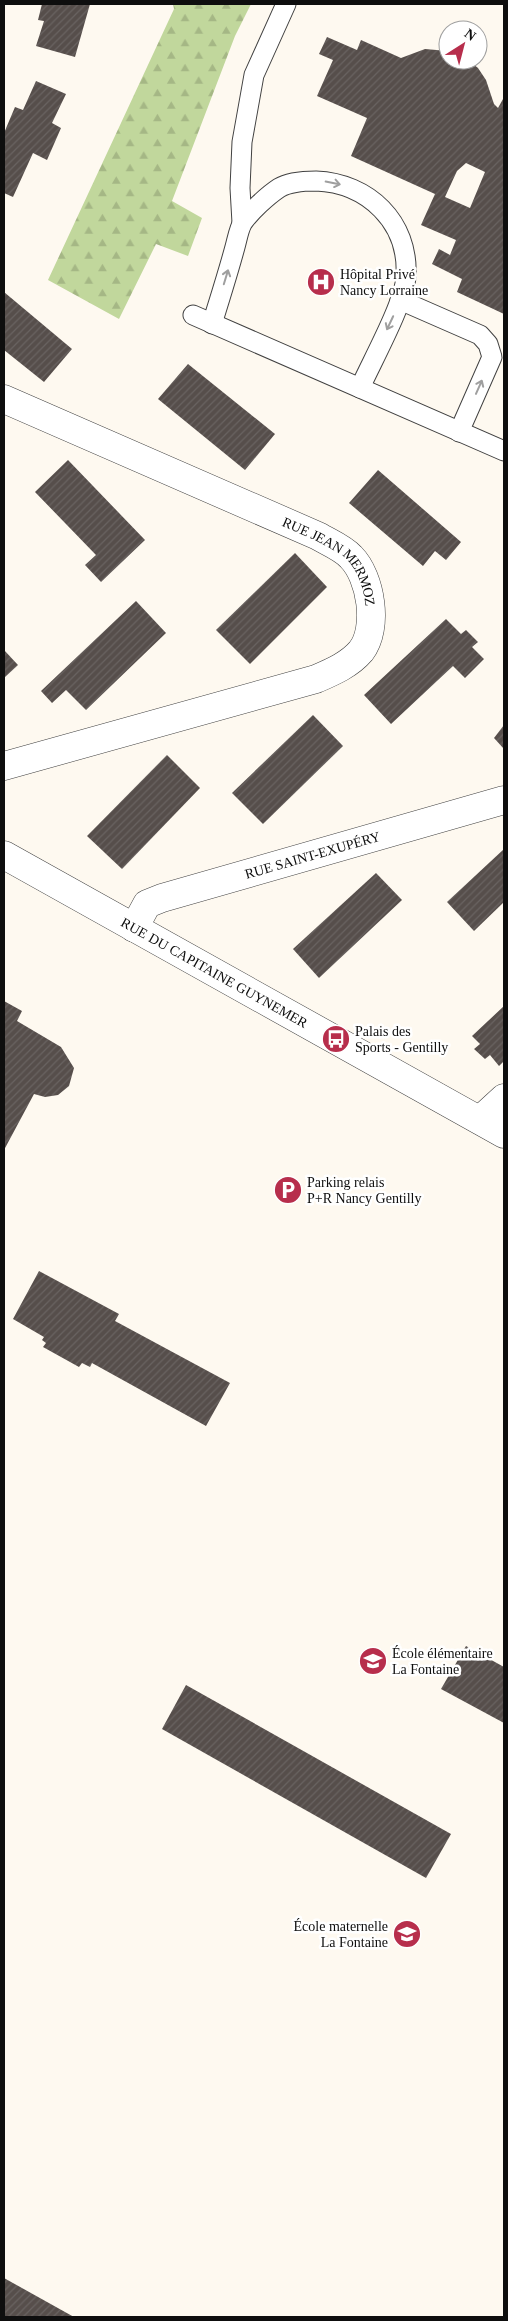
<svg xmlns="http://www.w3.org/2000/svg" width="508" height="2321" font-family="'Times New Roman',serif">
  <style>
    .forest { fill: url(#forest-firs) }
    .building { fill: url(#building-hatch); fill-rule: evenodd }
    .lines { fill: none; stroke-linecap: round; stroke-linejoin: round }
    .service-casing { stroke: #414141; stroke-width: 21 }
    .minor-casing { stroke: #414141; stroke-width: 29 }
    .tertiary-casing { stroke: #414141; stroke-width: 29 }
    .service { stroke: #fff; stroke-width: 19 }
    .minor { stroke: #fff; stroke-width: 28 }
    .tertiary { stroke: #fff; stroke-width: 28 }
    .oneway { stroke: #9f9f9f }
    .labels { text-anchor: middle; stroke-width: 5; stroke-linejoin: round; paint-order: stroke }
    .poi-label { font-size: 14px; fill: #0e0e0e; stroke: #fff; text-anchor: start }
    .street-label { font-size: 14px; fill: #0e0e0e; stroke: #fff }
  </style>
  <defs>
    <pattern id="forest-firs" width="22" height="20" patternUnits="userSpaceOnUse" patternTransform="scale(1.25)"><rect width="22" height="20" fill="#c1d79c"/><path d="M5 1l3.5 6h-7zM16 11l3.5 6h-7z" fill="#a5b785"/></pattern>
    <pattern id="building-hatch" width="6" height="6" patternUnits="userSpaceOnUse" patternTransform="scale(1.25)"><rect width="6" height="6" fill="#564e4b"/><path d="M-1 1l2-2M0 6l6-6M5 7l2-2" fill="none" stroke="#696361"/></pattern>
  </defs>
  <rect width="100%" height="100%" fill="#fef9f0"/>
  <polygon class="forest" points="173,4 251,4 235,36 172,201 202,218 188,256 156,244 119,319 48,280 174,9"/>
  <g class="building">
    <polygon points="42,4 90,4 75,57 36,46 44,21 38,20"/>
    <path d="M327,37L357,50L361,40L401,58L425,49L448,51V60H468L478,68L486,80L494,104L498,108L503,99H504V314L457,292L462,279L432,264L439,249L450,255L456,240L421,225L435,194L351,156L367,118L317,96L333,60L319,54ZM466,163L485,172L470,208L445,197L457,171Z"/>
    <polygon points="36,81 66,94 52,123 61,128 47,160 33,153 13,197 4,193 4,133 15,107 23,110"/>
    <polygon points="4,292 72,349 44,382 4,350"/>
    <polygon points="188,364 275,434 245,470 158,399"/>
    <polygon points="68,460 145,540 101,582 85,565 96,555 35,492"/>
    <polygon points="378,470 461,542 446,560 435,551 423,566 349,503"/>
    <polygon points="295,553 327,587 250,664 216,630"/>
    <polygon points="136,601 166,633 86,710 66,690 52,703 41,691"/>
    <polygon points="446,619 461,634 466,630 478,642 472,647 484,659 465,678 453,666 391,724 364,695"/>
    <polygon points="4,650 18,665 4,678"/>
    <polygon points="313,715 343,746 263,824 232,793"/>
    <polygon points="504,725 504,749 494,738"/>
    <polygon points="167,755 200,788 122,869 87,836"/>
    <polygon points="504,849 504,902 474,931 447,902"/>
    <polygon points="376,873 402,900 319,978 293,949"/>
    <polygon points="4,1001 22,1011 17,1021 61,1047 74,1068 69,1086 58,1095 45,1097 34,1094 4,1150"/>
    <polygon points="504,1006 504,1061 499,1066 490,1055 485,1059 474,1049 480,1044 472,1036"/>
    <polygon points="39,1271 119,1314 115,1321 230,1383 206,1426 92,1363 90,1367 82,1363 79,1367 43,1347 46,1343 42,1340 44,1337 13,1319"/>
    <polygon points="466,1646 504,1667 504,1723 441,1689"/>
    <polygon points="186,1685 451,1834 426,1878 162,1729"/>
    <polygon points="4,2278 74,2317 4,2317"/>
  </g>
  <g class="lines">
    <defs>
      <g id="service">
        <polyline points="242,223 240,188 242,142 254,75 286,4"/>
        <polyline points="400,300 480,335 488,344 492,357 459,432"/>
        <polyline points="193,315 504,451"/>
        <path d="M212,324C220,298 228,273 235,247C237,240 239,228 243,222C251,211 267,196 279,188C289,182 304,181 316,181C368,183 409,222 406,276C405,302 372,361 360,388"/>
      </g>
      <g id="minor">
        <path id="s1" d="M4,399L318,536C328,542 343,548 351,557C371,577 379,628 361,651C349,665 332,672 316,679L4,766"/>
        <path id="s2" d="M134,928L147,904L162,898L504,800"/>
        <polyline points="480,1120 504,1098"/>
      </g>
      <g id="tertiary">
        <path id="s3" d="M4,855L504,1134"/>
      </g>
    </defs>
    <use href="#service" class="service-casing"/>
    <use href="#minor" class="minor-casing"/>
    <use href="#tertiary" class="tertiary-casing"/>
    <use href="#service" class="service"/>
    <use href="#minor" class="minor"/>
    <use href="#tertiary" class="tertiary"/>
  </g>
  <defs><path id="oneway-shaft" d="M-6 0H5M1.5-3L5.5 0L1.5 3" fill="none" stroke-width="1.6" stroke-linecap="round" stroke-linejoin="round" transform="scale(1.25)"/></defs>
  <g class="oneway">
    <use href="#oneway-shaft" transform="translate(333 183) rotate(11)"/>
    <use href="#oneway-shaft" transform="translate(226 277) rotate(-73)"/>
    <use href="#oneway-shaft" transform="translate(390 323) rotate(115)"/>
    <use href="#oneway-shaft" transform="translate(479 387) rotate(-66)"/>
  </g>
  <defs>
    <symbol id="hospital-disc" viewBox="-11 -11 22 22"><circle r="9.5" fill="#b72e4c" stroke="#fff"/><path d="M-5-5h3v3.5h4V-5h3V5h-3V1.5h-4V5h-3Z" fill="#fff"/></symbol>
    <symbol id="bus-disc" viewBox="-11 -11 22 22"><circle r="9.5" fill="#b72e4c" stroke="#fff"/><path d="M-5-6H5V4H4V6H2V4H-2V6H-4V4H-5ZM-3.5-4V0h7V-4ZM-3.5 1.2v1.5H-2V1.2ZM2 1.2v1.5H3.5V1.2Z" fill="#fff"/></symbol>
    <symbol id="parking-disc" viewBox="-11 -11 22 22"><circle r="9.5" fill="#b72e4c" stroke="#fff"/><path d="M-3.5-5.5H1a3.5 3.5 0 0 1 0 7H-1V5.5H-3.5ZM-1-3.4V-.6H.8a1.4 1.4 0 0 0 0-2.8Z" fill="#fff"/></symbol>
    <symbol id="school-disc" viewBox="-11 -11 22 22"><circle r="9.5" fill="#b72e4c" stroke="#fff"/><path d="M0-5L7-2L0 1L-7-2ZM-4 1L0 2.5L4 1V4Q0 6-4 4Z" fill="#fff"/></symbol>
  </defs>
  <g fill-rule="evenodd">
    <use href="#hospital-disc" x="305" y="266" width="32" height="32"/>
    <use href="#bus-disc" x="320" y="1023" width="32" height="32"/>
    <use href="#parking-disc" x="272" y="1174" width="32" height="32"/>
    <use href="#school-disc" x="357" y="1645" width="32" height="32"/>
    <use href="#school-disc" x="391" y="1918" width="32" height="32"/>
  </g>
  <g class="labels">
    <g class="poi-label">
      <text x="340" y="279">Hôpital Privé<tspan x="340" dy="16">Nancy Lorraine</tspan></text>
      <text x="355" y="1036">Palais des<tspan x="355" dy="16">Sports - Gentilly</tspan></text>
      <text x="307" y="1187">Parking relais<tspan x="307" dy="16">P+R Nancy Gentilly</tspan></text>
      <text x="392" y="1658">École élémentaire<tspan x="392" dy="16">La Fontaine</tspan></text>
      <text x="388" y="1931" text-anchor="end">École maternelle<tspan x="388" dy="16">La Fontaine</tspan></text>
    </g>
    <g class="street-label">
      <text dy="5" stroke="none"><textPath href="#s1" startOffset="370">RUE JEAN MERMOZ</textPath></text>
      <text dy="5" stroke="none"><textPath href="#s2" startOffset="200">RUE SAINT-EXUPÉRY</textPath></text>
      <text dy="5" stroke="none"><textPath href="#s3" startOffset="241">RUE DU CAPITAINE GUYNEMER</textPath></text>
    </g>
  </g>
  <rect width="508" height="2321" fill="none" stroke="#0e0e0e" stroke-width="10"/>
  <g transform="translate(463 45) rotate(36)"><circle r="24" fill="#ffffff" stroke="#9f9f9f"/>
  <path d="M0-4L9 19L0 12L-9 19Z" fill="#b72e4c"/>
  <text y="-8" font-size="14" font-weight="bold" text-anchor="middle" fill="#0e0e0e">N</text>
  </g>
</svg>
